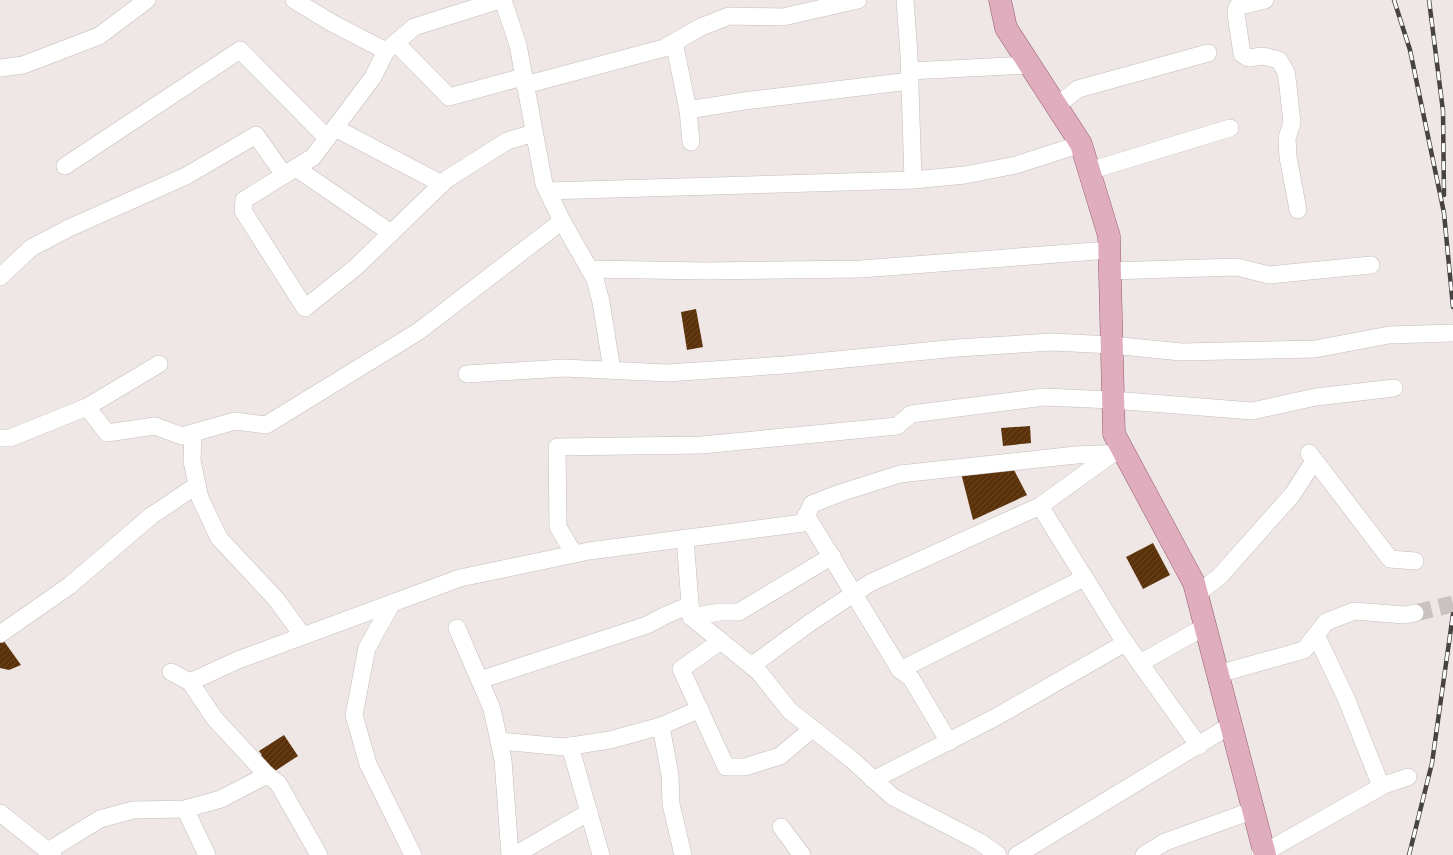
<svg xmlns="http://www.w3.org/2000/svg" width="1453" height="855" font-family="Mulish,sans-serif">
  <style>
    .building { fill: url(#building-hatch) }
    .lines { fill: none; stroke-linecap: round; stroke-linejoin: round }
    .minor-tunnel { stroke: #c9c2c1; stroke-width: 17; stroke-dasharray: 17 8; stroke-linecap: butt }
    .minor-casing { stroke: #c4bdbb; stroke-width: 18 }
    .major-casing { stroke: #955d71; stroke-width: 23 }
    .minor { stroke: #fff; stroke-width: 17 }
    .major { stroke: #e0adbf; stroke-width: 22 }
    .rail-casing { stroke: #474342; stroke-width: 4.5 }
    .rail { stroke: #fff; stroke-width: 3; stroke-dasharray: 9; stroke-linecap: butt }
  </style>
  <defs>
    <pattern id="building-hatch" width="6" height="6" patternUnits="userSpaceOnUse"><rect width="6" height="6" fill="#5a3108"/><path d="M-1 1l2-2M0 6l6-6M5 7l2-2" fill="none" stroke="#6a4724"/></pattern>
  </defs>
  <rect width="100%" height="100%" fill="#efe7e6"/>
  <g class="building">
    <polygon points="696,309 703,347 687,350 681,312"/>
    <polygon points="1030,426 1031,443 1003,446 1001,428"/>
    <polygon points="1014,470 1027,495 973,520 961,473"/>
    <polygon points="1153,543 1170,575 1143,589 1126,557"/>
    <polygon points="0,637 1,637 21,665 9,670 0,668"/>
    <polygon points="284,735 298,756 275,771 272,767 260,775 251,762 262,755 259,751"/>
  </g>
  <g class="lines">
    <polyline class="minor-tunnel" points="1415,613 1453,604"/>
    <defs>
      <g id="minor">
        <polyline points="294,0 332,23 386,51 414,27 500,0"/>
        <polyline points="503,0 518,45 544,184 562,221 595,279 601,302 612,370"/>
        <polyline points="905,0 909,55 913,180"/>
        <polyline points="1265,0 1237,7 1236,14 1242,54 1248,58 1263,56 1279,60 1286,72 1288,86 1292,123 1287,138 1288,157 1298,210"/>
        <polyline points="674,42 688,110 691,142"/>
        <polyline points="396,43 449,97 523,77"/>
        <polyline points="386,51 373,77 313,157 244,200 243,211 305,308 356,267 447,179 507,141 534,133"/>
        <polyline points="0,68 23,65 99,36 147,0"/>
        <polyline points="910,71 1030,65"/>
        <polyline points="525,85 664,48 701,27 729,16 783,17 858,0"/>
        <polyline points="1056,106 1078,89 1208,53"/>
        <polyline points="688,110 744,101 910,81"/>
        <polyline points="335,128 442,184"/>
        <polyline points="65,166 240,50 327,138"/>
        <polyline points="296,168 391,233"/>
        <polyline points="1089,171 1230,128"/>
        <polyline points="548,191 913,180 965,175 1016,165 1081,144"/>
        <polyline points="589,269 706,271 861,269 1109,250"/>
        <polyline points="1110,271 1237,267 1269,275 1371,265"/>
        <polyline points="0,277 31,248 69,228 186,176 256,135 284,175"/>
        <polyline points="467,374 564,368 667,373 785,365 957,348 1052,342 1112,345 1181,352 1315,349 1389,335 1453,333"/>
        <polyline points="87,407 107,433 155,426 182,436 235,421 266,425 419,331 562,221"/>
        <polyline points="193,433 192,461 200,498 219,538 276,599 303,636"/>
        <polyline points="0,438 10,438 87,407 159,364"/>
        <polyline points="1309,453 1390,559 1415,561"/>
        <polyline points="1040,506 1122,638 1199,746"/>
        <polyline points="806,515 900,670 911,678 949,742"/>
        <polyline points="685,538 691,617 759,672 790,711 851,759 893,797 980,842 998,855"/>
        <polyline points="574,554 558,527 557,447 702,445 897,426 911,414 1044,397 1113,400 1252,411 1316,397 1394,388"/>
        <polyline points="1197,594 1219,577 1292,495 1314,461"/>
        <polyline points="392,603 367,648 354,715 368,764 413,855"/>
        <polyline points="691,617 720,612 739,612 832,556"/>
        <polyline points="457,628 492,709 503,760 510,855"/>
        <polyline points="0,634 69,586 151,516 197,485"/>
        <polyline points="1316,635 1346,698 1381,786"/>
        <polyline points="721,641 681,669 726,767 745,767 780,756 812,729"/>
        <polyline points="1140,663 1206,626"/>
        <polyline points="751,666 811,622 870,583 1040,506 1112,454"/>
        <polyline points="900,670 1084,578"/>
        <polyline points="171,672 190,682 238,660 460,578 589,551 803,523 812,504 840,493 900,474 1076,455 1125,453"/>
        <polyline points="1218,674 1304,650 1326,622 1354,611 1405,615 1415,613"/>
        <polyline points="480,680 647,625 666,615 690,605"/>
        <polyline points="661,726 670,775 671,804 683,855"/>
        <polyline points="499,741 564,747 610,740 661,726 700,709"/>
        <polyline points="570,746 601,855"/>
        <polyline points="267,775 278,783 319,855"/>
        <polyline points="873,780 996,717 1125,643"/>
        <polyline points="185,809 207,855"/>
        <polyline points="0,813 53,855"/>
        <polyline points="781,827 802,855"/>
        <polyline points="48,851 100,819 133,810 185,809 221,799 267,775 215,719 190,682"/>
        <polyline points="515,855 589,812"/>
        <polyline points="1017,855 1231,725"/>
        <polyline points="1144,855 1165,842 1254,810"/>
        <polyline points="1260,855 1384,785 1408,777"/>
      </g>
      <polyline id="major" points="1000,0 1006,28 1081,144 1109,236 1114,434 1194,583 1265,855"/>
    </defs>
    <use href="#minor" class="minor-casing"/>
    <use href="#major" class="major-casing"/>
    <use href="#minor" class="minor"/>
    <use href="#major" class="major"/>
    <defs>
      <g id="rail">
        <polyline points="1394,0 1410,50 1444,213 1453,307"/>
        <polyline points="1429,0 1443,111 1444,195"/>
        <polyline points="1409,855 1432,763 1453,614"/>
      </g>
    </defs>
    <use href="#rail" class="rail-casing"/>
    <use href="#rail" class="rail"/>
  </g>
</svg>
